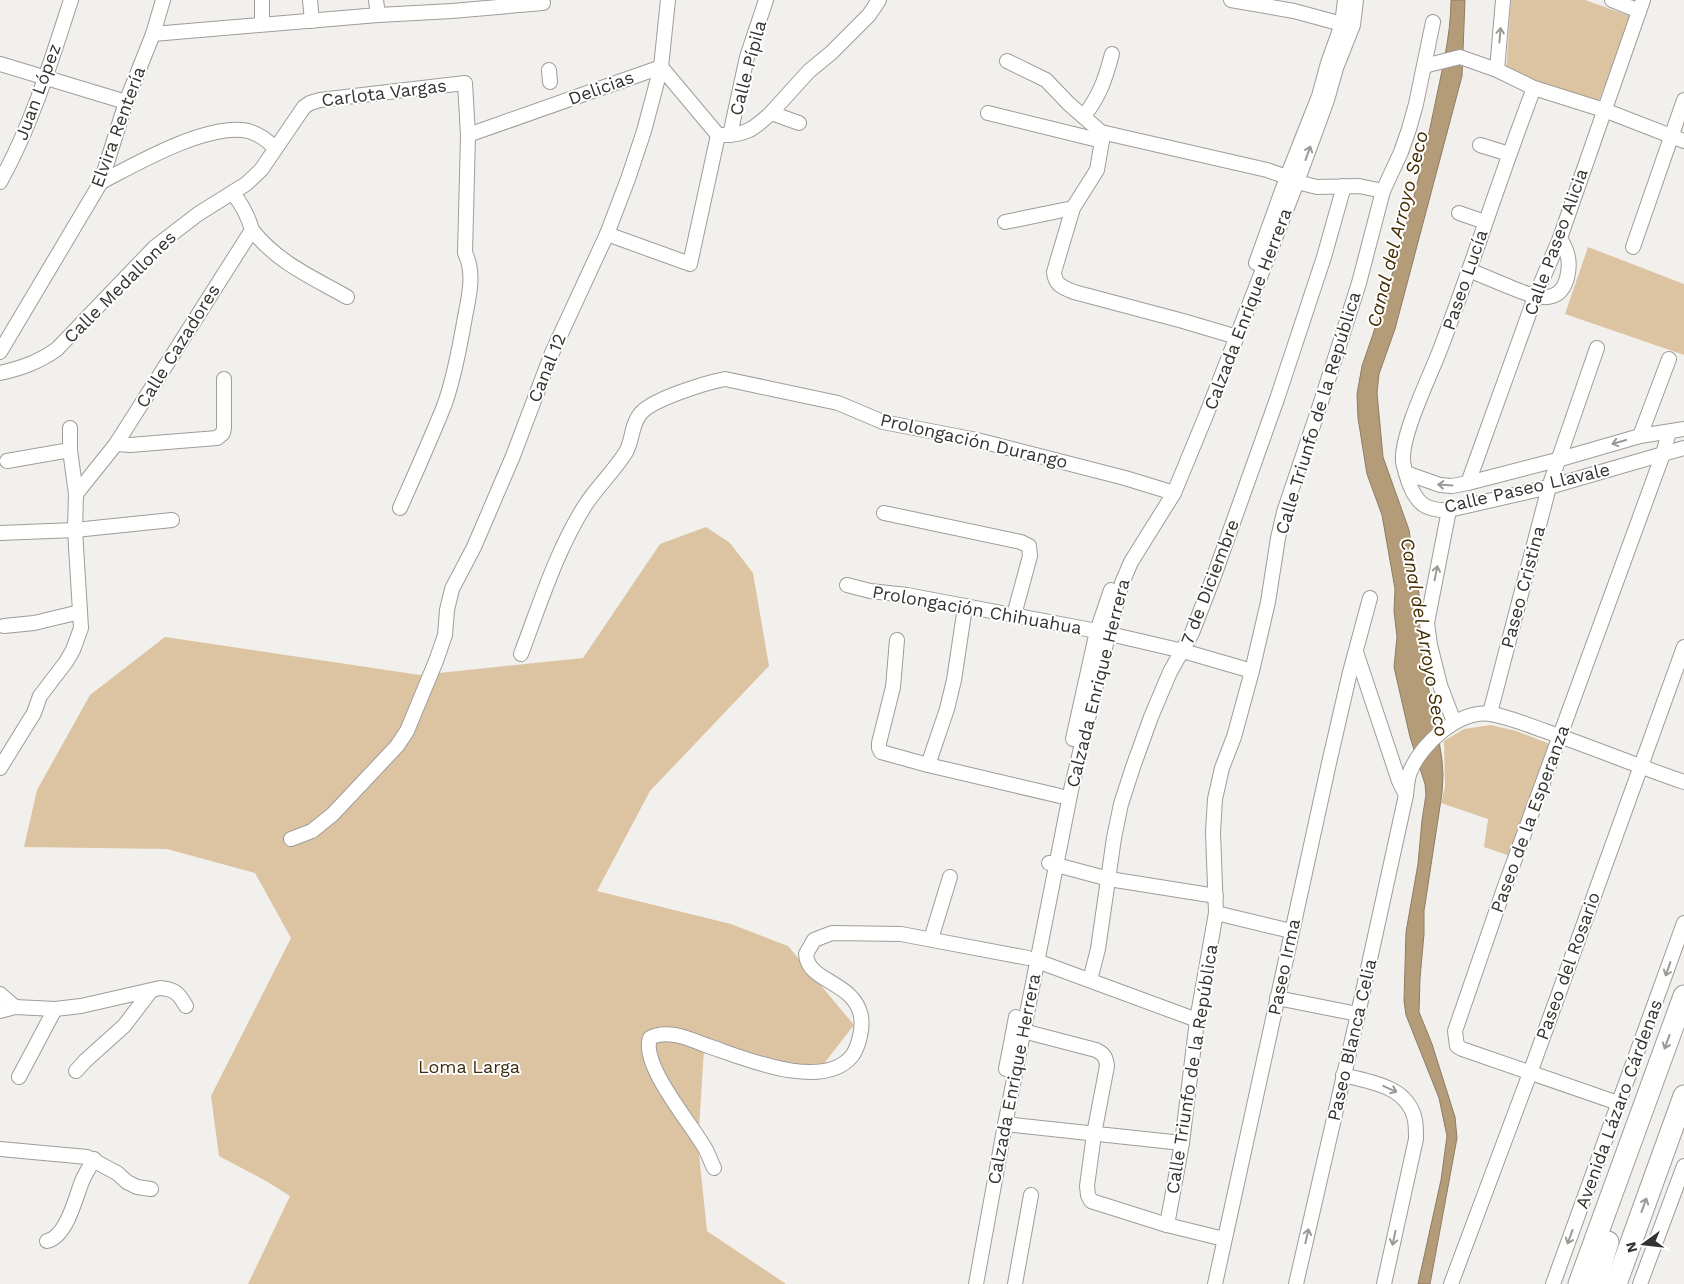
<svg xmlns="http://www.w3.org/2000/svg" width="1684" height="1284" font-family="'Work Sans',sans-serif">
  <style>
    .green { fill: #dcc4a3 }
    .water { fill: #b49c79; stroke: #8e7c64 }
    .lines { fill: none; stroke-linecap: round; stroke-linejoin: round }
    .minor-casing { stroke: #9f9c99; stroke-width: 16 }
    .highway-casing { stroke: #9f9c99; stroke-width: 23 }
    .minor { stroke: #fff; stroke-width: 14 }
    .highway { stroke: #fff; stroke-width: 21 }
    .oneway { stroke: #9a9998 }
    .labels { text-anchor: middle; stroke-width: 4; stroke-linejoin: round; paint-order: stroke }
    .street-label { font-size: 18px; fill: #343332; stroke: #fff }
    .park-label { font-size: 18px; fill: #3f2d0f; stroke: #fff }
    .water-label { font-size: 19px; font-style: italic; fill: #442c00; stroke: #fff }
  </style>
  <rect width="100%" height="100%" fill="#f2f0ec"/>
  <g class="green">
    <polygon points="1511,0 1585,0 1633,17 1598,103 1506,72"/>
    <polygon points="1588,247 1684,284 1684,355 1565,314"/>
    <polygon points="706,527 730,543 753,573 769,666 650,791 597,891 731,924 788,946 854,1025 819,1070 704,1049 698,1144 707,1231 786,1284 248,1284 290,1196 266,1181 219,1156 211,1096 291,938 255,873 167,849 24,847 37,790 90,695 165,637 420,675 583,658 660,544"/>
    <polygon points="1491,725 1516,731 1550,744 1510,856 1484,847 1488,819 1441,803 1445,787 1444,741 1464,729"/>
  </g>
  <path class="water" d="M1451,0H1465L1462,76L1395,329L1379,374L1377,393L1383,457L1409,530L1421,607V649L1426,679L1435,715L1442,760L1443,775L1442,793L1424,911V934L1420,978L1419,1012L1432,1044L1455,1117L1457,1138L1430,1284H1418L1441,1180L1447,1136L1439,1098L1406,1015L1404,1001L1406,932L1418,864L1422,820L1426,795L1425,784L1410,737L1394,667L1397,637L1394,611L1395,589L1382,515L1367,474L1358,418L1357,394L1362,366C1392,281 1416,198 1434,109C1441,74 1451,36 1451,0Z"/>
  <g class="lines">
    <defs>
      <g id="minor">
        <polyline points="262,0 262,24"/>
        <polyline points="310,0 312,21"/>
        <polyline points="376,0 378,15"/>
        <polyline points="1231,0 1294,11 1342,24"/>
        <polyline points="1612,0 1639,11"/>
        <polyline points="153,34 378,15 452,11 543,3"/>
        <polyline points="1007,61 1046,80 1069,104 1101,132 1267,170 1287,177 1297,182 1317,187 1359,186 1383,191"/>
        <polyline points="0,64 126,102"/>
        <polyline points="1424,66 1460,57 1497,70 1534,88 1604,110 1684,141"/>
        <polyline points="549,70 550,82"/>
        <polyline points="1497,70 1503,0"/>
        <path d="M1534,88C1501,174 1473,263 1440,350C1430,376 1401,435 1403,461C1404,469 1407,476 1409,483C1417,504 1426,511 1449,510L1549,487L1684,448"/>
        <polyline points="771,113 809,71 831,53 869,15 879,0"/>
        <polyline points="988,113 1102,141"/>
        <path d="M1084,116C1100,95 1105,80 1112,54"/>
        <path d="M1101,132L1102,141L1097,170L1073,208L1054,272C1055,285 1062,287 1074,292L1183,321L1237,337"/>
        <path d="M468,135L661,67L718,135C744,136 753,130 771,113L799,123"/>
        <polyline points="730,135 747,57 766,0"/>
        <polyline points="1480,145 1509,154"/>
        <path d="M0,182C32,125 51,61 71,0"/>
        <path d="M101,182C138,163 200,127 242,130C255,131 266,139 275,148"/>
        <polyline points="1459,213 1485,222"/>
        <polyline points="1005,222 1073,208"/>
        <path d="M252,230C278,263 312,277 347,297"/>
        <polyline points="607,234 690,264 718,135"/>
        <polyline points="1633,247 1684,100"/>
        <polyline points="1256,263 1287,177 1319,96 1328,63 1342,24 1345,0"/>
        <path d="M1469,270C1481,275 1493,280 1505,285C1525,293 1558,311 1567,278C1571,262 1568,252 1560,238"/>
        <polyline points="0,352 101,182 126,102 153,34 163,0"/>
        <path d="M0,373C22,368 39,362 57,349L155,247L198,214L246,184L261,170L304,107L310,103L320,100L465,83L468,135L465,253C475,273 469,296 465,317C460,346 454,379 444,406C430,441 415,474 400,508"/>
        <polyline points="1640,436 1669,359"/>
        <polyline points="116,444 130,445 217,438 223,433 224,428 224,379"/>
        <polyline points="7,461 70,450"/>
        <polyline points="1406,473 1440,485 1452,486 1468,483 1557,460 1640,436 1684,429"/>
        <polyline points="1468,483 1535,297 1560,238 1643,0"/>
        <path d="M76,494L116,444L252,230C248,215 242,205 233,193"/>
        <polyline points="1449,510 1427,623 1430,645 1440,685 1454,722"/>
        <polyline points="884,513 1021,542 1029,546 1030,556 1014,615"/>
        <polyline points="0,533 75,530 172,520"/>
        <polyline points="847,585 870,591 907,595 1097,631 1183,651 1252,671"/>
        <polyline points="4,626 34,623 80,612"/>
        <polyline points="897,640 893,687 879,743 879,748 881,752 928,765 1060,796"/>
        <polyline points="1356,652 1399,781 1406,795"/>
        <path d="M521,654C540,604 557,549 586,504C598,486 614,471 626,452C633,440 631,424 641,413C653,399 705,383 725,379L838,403L883,422L977,440L1125,478L1174,493"/>
        <polyline points="1490,713 1549,487 1597,348"/>
        <polyline points="1073,739 1097,631 1111,590"/>
        <polyline points="928,765 947,709 954,680 965,607"/>
        <polyline points="0,768 34,713 40,696 66,662 73,650 81,628 75,530 76,494 70,450 70,428"/>
        <polyline points="291,839 312,831 333,814 397,746 407,731 436,661 445,635 447,610 452,589 474,547 513,456 552,353 607,234 628,179 644,131 661,67 668,0"/>
        <polyline points="1049,863 1109,879 1216,896"/>
        <polyline points="1216,913 1291,931"/>
        <polyline points="931,939 950,877"/>
        <polyline points="1037,961 1197,1020"/>
        <polyline points="1090,980 1098,949 1114,838 1121,804 1133,767 1151,717 1170,672 1192,633 1214,576 1277,399 1324,257 1344,186"/>
        <polyline points="0,994 15,1007"/>
        <polyline points="1277,998 1358,1014"/>
        <path d="M0,1011L15,1007L55,1009L81,1006L160,988C175,989 179,994 186,1006"/>
        <path d="M1023,1031L1096,1050C1104,1054 1106,1057 1107,1066L1094,1134L1087,1186L1088,1195L1091,1201L1167,1225L1224,1239"/>
        <polyline points="1006,1069 1016,1017"/>
        <polyline points="76,1071 85,1061 124,1026 150,992"/>
        <path d="M1343,1075C1371,1082 1408,1086 1415,1120C1416,1126 1416,1133 1416,1139L1384,1284"/>
        <polyline points="19,1077 55,1009"/>
        <polyline points="1618,1103 1462,1049 1457,1046 1455,1031 1505,886 1663,454 1669,432"/>
        <polyline points="1005,1124 1182,1143"/>
        <polyline points="0,1149 87,1157 117,1173 127,1182 137,1187 151,1189"/>
        <path d="M714,1168C711,1162 709,1156 706,1150C692,1124 640,1065 650,1038C667,1028 692,1040 708,1046C744,1058 822,1092 852,1056C859,1046 863,1028 861,1016C854,981 807,982 806,954L814,940L832,933L901,934L1028,958"/>
        <polyline points="1167,1225 1182,1143 1197,1020 1216,913 1213,832 1215,799 1222,768 1234,737 1252,671 1268,602 1278,538 1284,512 1321,402 1359,283 1383,191 1401,152 1409,129 1416,104 1433,22"/>
        <path d="M47,1241C66,1237 75,1200 81,1184C84,1175 90,1167 94,1159"/>
        <polyline points="976,1284 1004,1130 1071,790 1108,635 1122,583 1131,562 1174,493 1207,413 1297,182 1327,100 1336,68 1353,25 1356,0"/>
        <polyline points="1015,1284 1031,1195"/>
        <polyline points="1215,1284 1329,763 1350,672 1370,598"/>
        <path d="M1296,1284L1358,1014L1406,795C1407,788 1407,779 1410,772C1420,745 1459,709 1491,714C1509,717 1528,725 1545,731C1592,747 1637,766 1684,782"/>
        <polyline points="1451,1284 1530,1073 1684,647"/>
        <polyline points="1553,1284 1684,923"/>
        <polyline points="1640,1284 1684,1166"/>
      </g>
      <g id="highway">
        <polyline points="1579,1284 1684,996"/>
        <polyline points="1595,1284 1608,1242"/>
        <polyline points="1616,1284 1684,1096"/>
      </g>
    </defs>
    <use href="#minor" class="minor-casing"/>
    <use href="#highway" class="highway-casing"/>
    <use href="#minor" class="minor"/>
    <use href="#highway" class="highway"/>
  </g>
  <defs><path id="oneway-shaft" d="M-6 0H5M1.5-3L5.5 0L1.5 3" fill="none" stroke-width="1.6" stroke-linecap="round" stroke-linejoin="round" transform="scale(1.25)"/></defs>
  <g class="oneway">
    <use href="#oneway-shaft" transform="translate(1500 35) rotate(-85)"/>
    <use href="#oneway-shaft" transform="translate(1308 153) rotate(-70)"/>
    <use href="#oneway-shaft" transform="translate(1619 442) rotate(164)"/>
    <use href="#oneway-shaft" transform="translate(1445 485) rotate(-176)"/>
    <use href="#oneway-shaft" transform="translate(1436 573) rotate(-79)"/>
    <use href="#oneway-shaft" transform="translate(1668 969) rotate(109)"/>
    <use href="#oneway-shaft" transform="translate(1667 1042) rotate(110)"/>
    <use href="#oneway-shaft" transform="translate(1390 1089) rotate(24)"/>
    <use href="#oneway-shaft" transform="translate(1644 1205) rotate(-70)"/>
    <use href="#oneway-shaft" transform="translate(1307 1236) rotate(-77)"/>
    <use href="#oneway-shaft" transform="translate(1570 1237) rotate(110)"/>
    <use href="#oneway-shaft" transform="translate(1394 1238) rotate(102)"/>
  </g>
  <g class="labels">
    <g class="street-label">
      <text transform="translate(748 68) rotate(-75)" y="6">Calle Pípila</text>
      <text transform="translate(601 88) rotate(-20)" y="6">Delicias</text>
      <text transform="translate(38 92) rotate(-70)" y="6">Juan López</text>
      <text transform="translate(384 93) rotate(-7)" y="6">Carlota Vargas</text>
      <text transform="translate(118 127) rotate(-70)" y="6">Elvira Rentería</text>
      <text transform="translate(1556 242) rotate(-70)" y="6">Calle Paseo Alicia</text>
      <text transform="translate(1465 280) rotate(-71)" y="6">Paseo Lucía</text>
      <text transform="translate(120 287) rotate(-45)" y="6">Calle Medallones</text>
      <text transform="translate(1248 309) rotate(-69)" y="6">Calzada Enrique Herrera</text>
      <text transform="translate(178 346) rotate(-58)" y="6">Calle Cazadores</text>
      <text transform="translate(547 368) rotate(-68)" y="6">Canal 12</text>
      <text transform="translate(1318 413) rotate(-73)" y="6">Calle Triunfo de la República</text>
      <text transform="translate(974 441) rotate(13)" y="6">Prolongación Durango</text>
      <text transform="translate(1527 488) rotate(-13)" y="6">Calle Paseo Llavale</text>
      <text transform="translate(1210 582) rotate(-69)" y="6">7 de Diciembre</text>
      <text transform="translate(1523 587) rotate(-75)" y="6">Paseo Cristina</text>
      <text transform="translate(977 610) rotate(10)" y="6">Prolongación Chihuahua</text>
      <text transform="translate(1098 683) rotate(-76)" y="6">Calzada Enrique Herrera</text>
      <text transform="translate(1530 819) rotate(-70)" y="6">Paseo de la Esperanza</text>
      <text transform="translate(1568 966) rotate(-70)" y="6">Paseo del Rosario</text>
      <text transform="translate(1284 967) rotate(-78)" y="6">Paseo Irma</text>
      <text transform="translate(1352 1040) rotate(-77)" y="6">Paseo Blanca Celia</text>
      <text transform="translate(1192 1069) rotate(-81)" y="6">Calle Triunfo de la República</text>
      <text transform="translate(1014 1079) rotate(-79)" y="6">Calzada Enrique Herrera</text>
      <text transform="translate(1619 1104) rotate(-70)" y="6">Avenida Lázaro Cárdenas</text>
    </g>
    <g class="park-label">
      <text x="469" y="1073">Loma Larga</text>
    </g>
    <g class="water-label">
      <text transform="translate(1397 229) rotate(-76)" y="7">Canal del Arroyo Seco</text>
      <text transform="translate(1425 637) rotate(80)" y="7">Canal del Arroyo Seco</text>
    </g>
  </g>
  <g transform="translate(1644 1244) rotate(255)" stroke="#ffffff" stroke-width="4" paint-order="stroke">
  <path d="M0-4L9 19L0 12L-9 19Z" fill="#343332"/>
  <text y="-8" font-size="14" font-weight="bold" text-anchor="middle" fill="#343332">N</text>
  </g>
</svg>
